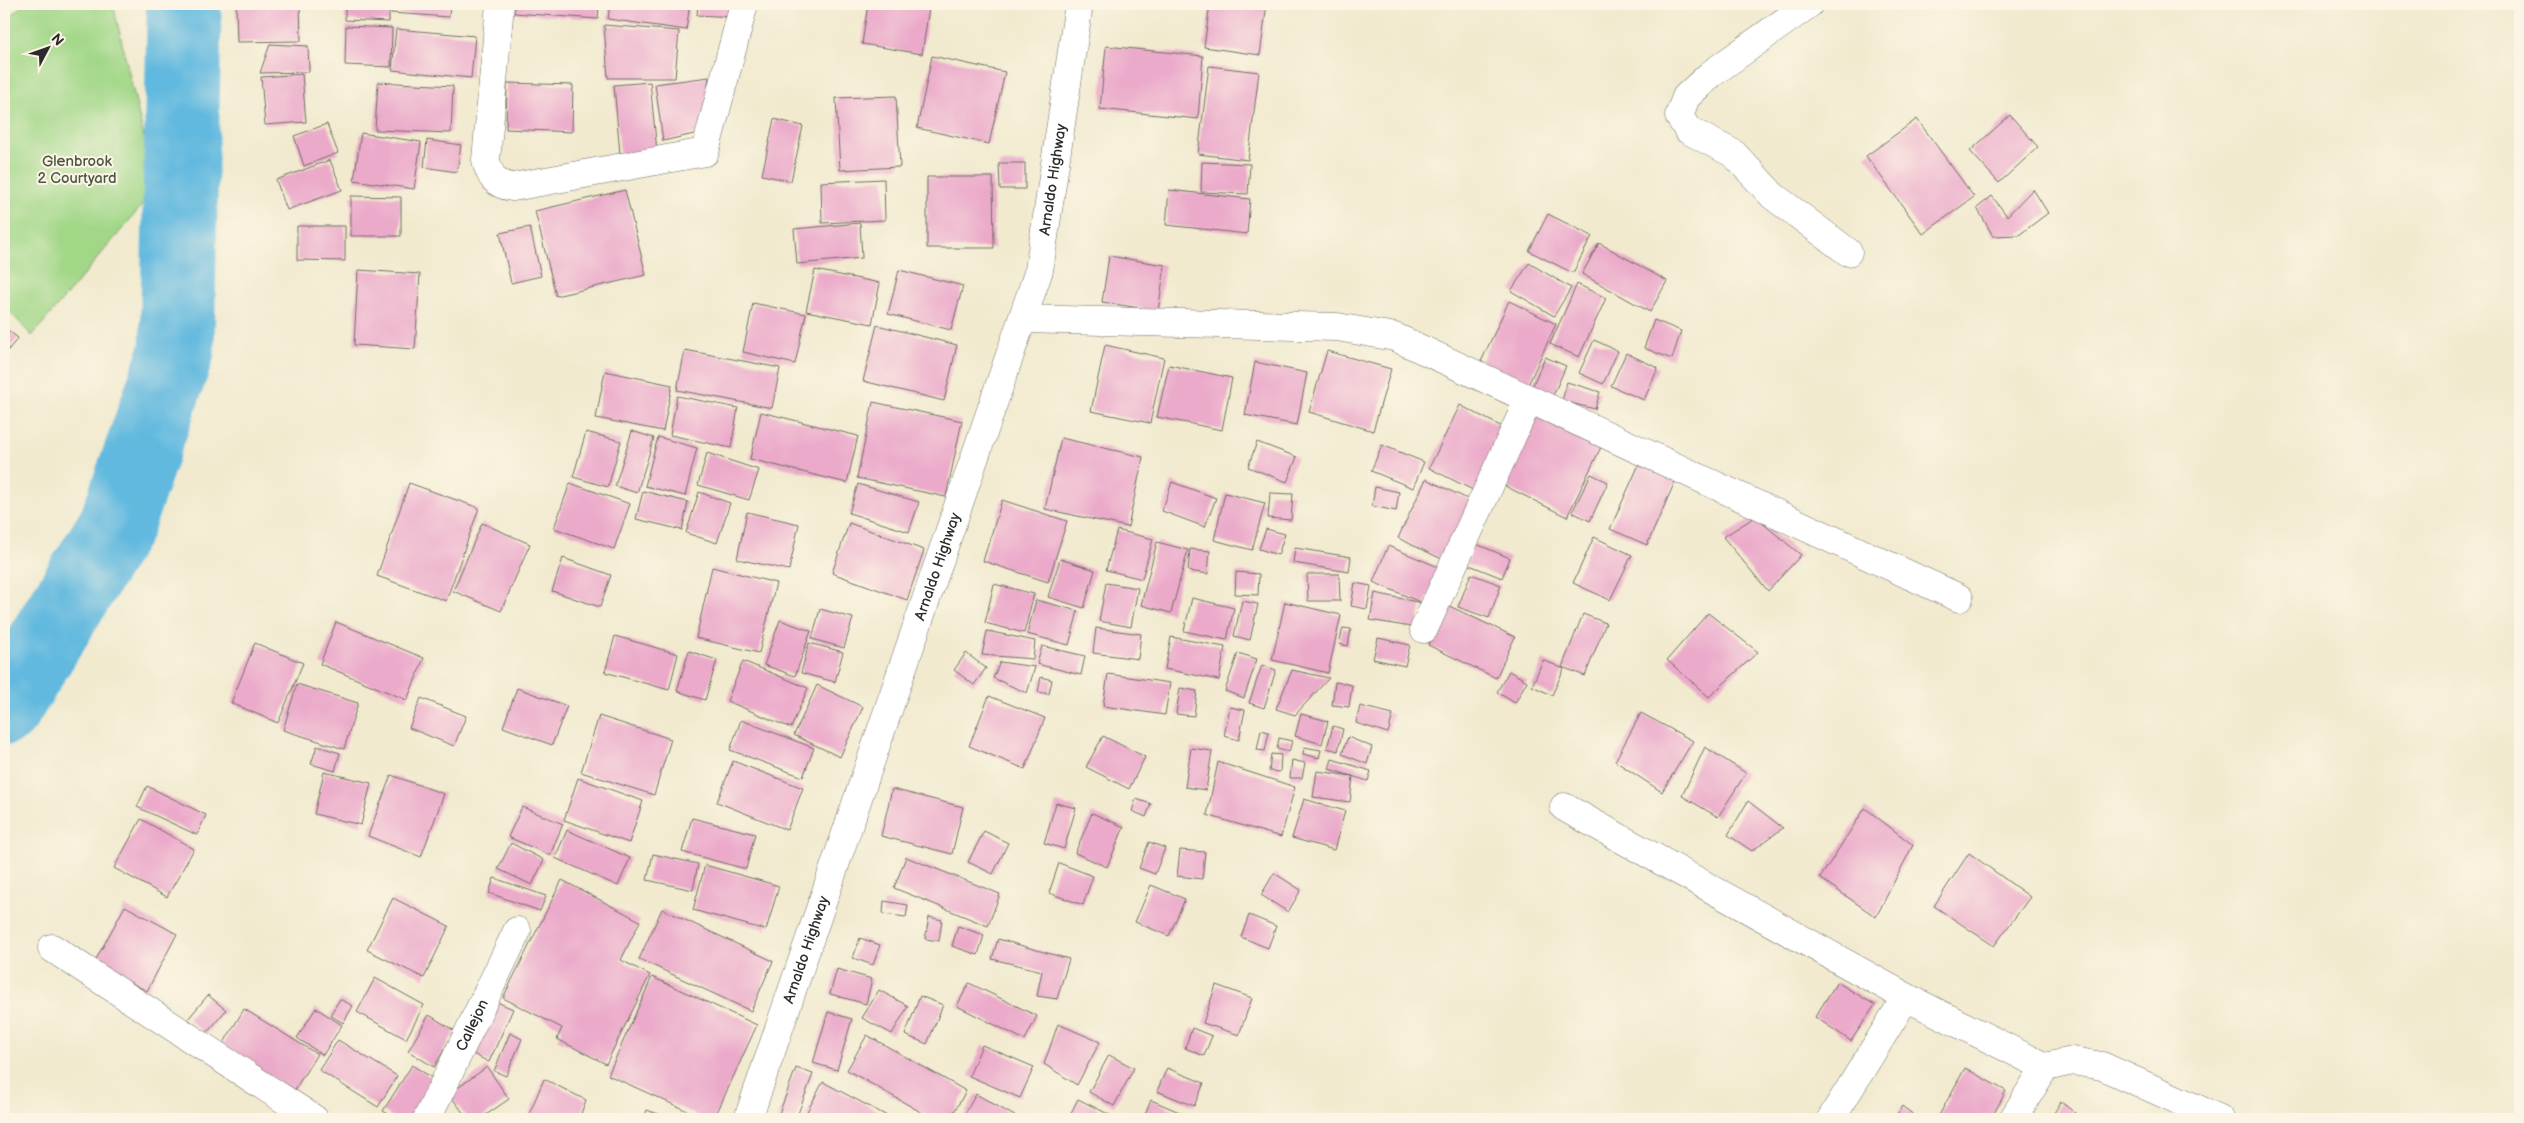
<svg xmlns="http://www.w3.org/2000/svg" width="2524" height="1123" font-family="'Balsamiq Sans',sans-serif">
  <style>
    .green { fill: #a2d788; stroke: #66815a }
    .lines { fill: none; stroke-linecap: round; stroke-linejoin: round }
    .river { stroke: #62b9df; stroke-width: 75 }
    .building { fill: #ebaaca }
    .minor-casing { stroke: #706e64; stroke-width: 29 }
    .major-casing { stroke: #706e64; stroke-width: 29 }
    .minor { stroke: #fff; stroke-width: 28 }
    .major { stroke: #fff; stroke-width: 28 }
    .labels { text-anchor: middle; stroke-width: 4; stroke-linejoin: round; paint-order: stroke }
    .park-label { font-size: 15px; fill: #495642; stroke: #fcf5e5 }
    .street-label { font-size: 15px; fill: #2b2b2b; stroke: #fcf5e5 }
  </style>
  <rect width="100%" height="100%" fill="#fcf5e5"/>
  <filter id="ink" filterUnits="userSpaceOnUse"><feTurbulence type="fractalNoise" baseFrequency=".02" numOctaves="2"/><feDisplacementMap in="SourceGraphic" scale="10" xChannelSelector="R" yChannelSelector="G"/><feConvolveMatrix kernelMatrix="1 2 1 2 8 2 1 2 1" color-interpolation-filters="sRGB"/></filter>
  <filter id="wash" filterUnits="userSpaceOnUse"><feTurbulence type="fractalNoise" baseFrequency=".0096" numOctaves="4" result="noise"/><feDisplacementMap in="SourceGraphic" scale="20" xChannelSelector="R" yChannelSelector="G"/><feGaussianBlur stdDeviation="1.12" result="paint"/><feColorMatrix in="noise" values="0 0 0 0 0 0 0 0 0 0 0 0 0 0 0 0 0 1.4 0 .05"/><feComposite in="paint" operator="in"/></filter>
  <g filter="url(#wash)">
    <rect width="100%" height="100%" fill="#f1eacf"/>
    <polygon class="green" points="23,4 113,4 156,189 32,336 4,305 4,24"/>
    <g class="lines">
      <polyline class="river" points="4,708 116,525 177,351 184,17 183,4"/>
    </g>
    <g id="blocks">
      <g class="building">
        <polygon points="236,4 300,4 301,41 237,42"/>
        <polygon points="345,4 389,4 389,22 345,20"/>
        <polygon points="392,4 450,4 449,17 391,13"/>
        <polygon points="514,4 599,4 598,19 514,13"/>
        <polygon points="610,4 690,4 686,30 608,19"/>
        <polygon points="698,4 736,4 735,17 697,15"/>
        <polygon points="868,4 902,4 929,8 922,54 862,44"/>
        <polygon points="1210,4 1267,4 1260,55 1204,47"/>
        <polygon points="604,25 679,31 675,78 608,78"/>
        <polygon points="346,26 392,28 391,67 345,65"/>
        <polygon points="396,29 475,36 471,78 392,70"/>
        <polygon points="270,44 308,46 309,72 260,73"/>
        <polygon points="1106,46 1203,56 1198,119 1100,109"/>
        <polygon points="932,56 1005,72 989,144 917,128"/>
        <polygon points="1209,66 1259,72 1248,160 1198,154"/>
        <polygon points="302,74 306,122 265,125 261,77"/>
        <polygon points="709,77 703,132 663,141 655,84"/>
        <polygon points="378,82 453,86 451,133 375,130"/>
        <polygon points="650,82 657,151 620,154 614,85"/>
        <polygon points="507,83 573,85 572,132 506,129"/>
        <polygon points="896,96 900,167 840,170 836,98"/>
        <polygon points="2010,115 2038,147 1999,183 1970,151"/>
        <polygon points="774,119 803,126 791,181 762,175"/>
        <polygon points="1917,119 1974,197 1923,234 1866,156"/>
        <polygon points="327,124 338,153 304,166 294,136"/>
        <polygon points="361,133 421,142 414,189 354,180"/>
        <polygon points="427,140 461,145 457,172 424,167"/>
        <polygon points="330,160 342,190 287,210 276,180"/>
        <polygon points="1202,162 1250,164 1248,194 1201,192"/>
        <polygon points="999,163 1025,163 1025,189 1000,189"/>
        <polygon points="927,177 993,177 994,248 927,248"/>
        <polygon points="884,179 885,220 822,223 821,182"/>
        <polygon points="2033,189 2048,213 2019,235 1993,236 1977,208 1992,196 2007,216"/>
        <polygon points="625,190 646,275 556,296 535,211"/>
        <polygon points="1169,190 1250,199 1247,234 1166,225"/>
        <polygon points="351,196 401,197 401,236 351,236"/>
        <polygon points="1548,214 1592,236 1573,273 1529,251"/>
        <polygon points="860,223 862,258 797,264 794,229"/>
        <polygon points="297,226 345,226 345,261 297,260"/>
        <polygon points="530,227 541,276 511,283 500,233"/>
        <polygon points="1599,243 1667,281 1650,312 1582,274"/>
        <polygon points="1109,256 1165,265 1158,311 1102,302"/>
        <polygon points="1529,263 1571,288 1554,316 1511,291"/>
        <polygon points="358,270 420,274 415,349 354,345"/>
        <polygon points="815,270 880,283 872,324 806,311"/>
        <polygon points="899,270 963,286 951,330 888,314"/>
        <polygon points="1577,284 1606,298 1579,357 1550,344"/>
        <polygon points="1509,301 1556,324 1527,387 1480,364"/>
        <polygon points="753,303 806,314 795,364 743,352"/>
        <polygon points="1654,320 1681,331 1672,359 1644,348"/>
        <polygon points="877,325 957,345 944,401 863,381"/>
        <polygon points="4,327 18,338 4,355"/>
        <polygon points="1594,340 1618,351 1603,384 1579,373"/>
        <polygon points="1105,345 1164,358 1150,423 1091,411"/>
        <polygon points="685,350 780,368 772,408 677,390"/>
        <polygon points="1327,351 1391,369 1373,431 1309,412"/>
        <polygon points="1626,353 1658,368 1644,400 1611,386"/>
        <polygon points="1545,357 1566,366 1549,405 1528,396"/>
        <polygon points="1255,362 1307,373 1297,425 1245,415"/>
        <polygon points="1169,365 1232,378 1222,430 1157,417"/>
        <polygon points="605,371 672,385 663,431 596,418"/>
        <polygon points="1567,382 1600,392 1595,409 1562,401"/>
        <polygon points="677,396 738,408 731,448 670,435"/>
        <polygon points="873,402 962,421 946,497 857,478"/>
        <polygon points="1460,405 1510,431 1479,493 1429,468"/>
        <polygon points="1532,410 1602,445 1567,517 1497,482"/>
        <polygon points="761,412 858,436 847,483 750,459"/>
        <polygon points="632,431 654,438 637,493 615,486"/>
        <polygon points="586,432 621,441 608,487 573,477"/>
        <polygon points="658,437 697,448 685,496 645,486"/>
        <polygon points="1061,438 1143,457 1128,527 1045,509"/>
        <polygon points="1257,442 1297,457 1287,482 1248,467"/>
        <polygon points="1382,445 1424,462 1413,488 1371,471"/>
        <polygon points="707,453 759,470 749,500 698,485"/>
        <polygon points="1641,460 1677,477 1647,545 1610,529"/>
        <polygon points="1591,474 1608,482 1590,521 1572,512"/>
        <polygon points="1426,479 1476,503 1448,562 1398,538"/>
        <polygon points="1172,482 1216,498 1205,527 1162,511"/>
        <polygon points="409,483 479,508 446,601 377,576"/>
        <polygon points="570,483 630,504 614,549 554,528"/>
        <polygon points="858,484 919,502 909,532 849,513"/>
        <polygon points="1375,487 1399,492 1396,511 1372,506"/>
        <polygon points="643,491 688,502 682,530 636,519"/>
        <polygon points="699,492 730,503 717,543 686,533"/>
        <polygon points="1225,493 1265,503 1252,550 1214,540"/>
        <polygon points="1270,493 1293,494 1291,520 1268,518"/>
        <polygon points="1002,500 1067,521 1048,582 983,561"/>
        <polygon points="747,512 799,524 789,570 737,559"/>
        <polygon points="1755,517 1801,555 1768,591 1723,537"/>
        <polygon points="482,523 530,544 501,611 453,591"/>
        <polygon points="849,523 924,550 907,600 832,573"/>
        <polygon points="1266,529 1285,534 1278,555 1259,549"/>
        <polygon points="1117,530 1153,539 1142,579 1106,570"/>
        <polygon points="1594,537 1632,555 1610,600 1573,583"/>
        <polygon points="1157,542 1188,550 1171,613 1141,605"/>
        <polygon points="1474,543 1510,558 1502,578 1467,564"/>
        <polygon points="1388,546 1441,568 1425,604 1373,582"/>
        <polygon points="1295,548 1351,557 1349,572 1293,563"/>
        <polygon points="1190,549 1210,551 1208,574 1188,571"/>
        <polygon points="563,558 611,575 600,607 552,591"/>
        <polygon points="1060,559 1095,570 1084,608 1048,597"/>
        <polygon points="712,567 776,583 759,653 696,638"/>
        <polygon points="1236,572 1259,574 1258,595 1235,594"/>
        <polygon points="1307,574 1339,574 1340,601 1308,601"/>
        <polygon points="1471,574 1501,585 1489,618 1458,607"/>
        <polygon points="1106,583 1138,588 1131,627 1099,621"/>
        <polygon points="1355,583 1371,586 1367,609 1351,606"/>
        <polygon points="994,584 1034,594 1024,633 985,623"/>
        <polygon points="1375,593 1422,603 1417,628 1370,620"/>
        <polygon points="1192,598 1234,608 1227,640 1184,631"/>
        <polygon points="1036,600 1078,611 1069,645 1027,634"/>
        <polygon points="1242,601 1258,604 1250,640 1234,636"/>
        <polygon points="1285,602 1341,615 1328,673 1272,660"/>
        <polygon points="1447,605 1515,637 1496,678 1428,645"/>
        <polygon points="820,609 853,618 844,648 812,639"/>
        <polygon points="1708,613 1758,652 1709,697 1667,660"/>
        <polygon points="1583,614 1606,623 1585,676 1562,667"/>
        <polygon points="780,620 811,631 795,676 764,665"/>
        <polygon points="336,622 424,658 407,700 320,664"/>
        <polygon points="1096,628 1141,634 1138,659 1093,653"/>
        <polygon points="1343,628 1351,629 1348,646 1339,644"/>
        <polygon points="987,631 1035,641 1033,659 982,655"/>
        <polygon points="615,636 678,654 669,690 605,672"/>
        <polygon points="1171,637 1225,647 1219,680 1165,669"/>
        <polygon points="1378,638 1410,645 1405,666 1373,659"/>
        <polygon points="255,643 303,663 278,723 231,703"/>
        <polygon points="809,643 843,652 835,682 801,673"/>
        <polygon points="1042,646 1085,656 1081,675 1037,664"/>
        <polygon points="689,651 717,660 705,700 677,691"/>
        <polygon points="966,653 986,668 974,685 954,670"/>
        <polygon points="1238,653 1257,659 1244,698 1225,691"/>
        <polygon points="1543,660 1564,669 1552,695 1532,686"/>
        <polygon points="743,661 808,688 791,728 727,701"/>
        <polygon points="1000,662 1035,667 1027,693 993,678"/>
        <polygon points="1262,665 1276,670 1264,708 1249,703"/>
        <polygon points="1292,670 1329,678 1295,715 1276,709"/>
        <polygon points="1509,671 1527,681 1515,703 1497,692"/>
        <polygon points="1108,674 1170,683 1165,715 1103,706"/>
        <polygon points="1041,677 1052,680 1049,694 1038,692"/>
        <polygon points="1335,682 1352,685 1349,707 1332,705"/>
        <polygon points="297,684 358,703 344,749 283,730"/>
        <polygon points="817,685 863,707 840,757 794,735"/>
        <polygon points="517,688 567,706 552,745 503,727"/>
        <polygon points="1180,688 1197,691 1194,716 1176,714"/>
        <polygon points="989,696 1045,718 1025,769 969,746"/>
        <polygon points="421,698 466,716 454,746 409,728"/>
        <polygon points="1360,706 1393,714 1388,733 1356,723"/>
        <polygon points="1230,707 1245,710 1239,740 1224,736"/>
        <polygon points="1641,713 1693,741 1662,792 1615,761"/>
        <polygon points="1301,714 1328,721 1322,744 1295,736"/>
        <polygon points="599,716 671,739 654,795 581,772"/>
        <polygon points="741,720 814,748 803,777 730,750"/>
        <polygon points="1333,726 1343,729 1338,751 1327,748"/>
        <polygon points="1261,730 1269,732 1265,751 1257,750"/>
        <polygon points="1103,736 1145,757 1129,789 1086,767"/>
        <polygon points="1348,737 1372,747 1367,764 1342,754"/>
        <polygon points="1279,738 1292,741 1289,752 1277,749"/>
        <polygon points="317,746 340,753 335,771 311,764"/>
        <polygon points="1304,747 1321,750 1319,758 1303,754"/>
        <polygon points="1705,747 1746,773 1718,817 1682,796"/>
        <polygon points="1191,748 1212,751 1206,790 1185,787"/>
        <polygon points="1271,754 1281,755 1280,772 1269,771"/>
        <polygon points="1332,759 1371,771 1368,781 1329,769"/>
        <polygon points="1292,760 1305,763 1302,778 1290,778"/>
        <polygon points="733,761 803,788 787,830 717,802"/>
        <polygon points="1218,762 1295,787 1281,837 1207,815"/>
        <polygon points="1317,771 1353,776 1350,802 1313,797"/>
        <polygon points="324,772 371,783 361,825 314,814"/>
        <polygon points="391,775 444,794 421,857 368,836"/>
        <polygon points="578,778 643,801 629,843 564,820"/>
        <polygon points="147,786 206,815 197,835 137,807"/>
        <polygon points="892,789 963,807 952,854 881,836"/>
        <polygon points="1136,799 1151,804 1146,817 1132,811"/>
        <polygon points="1304,799 1345,811 1334,850 1292,838"/>
        <polygon points="1748,801 1783,828 1752,851 1728,835"/>
        <polygon points="1056,803 1076,808 1064,849 1044,843"/>
        <polygon points="522,807 563,824 550,855 508,837"/>
        <polygon points="1865,808 1913,845 1876,917 1820,878"/>
        <polygon points="1092,813 1124,827 1107,867 1075,853"/>
        <polygon points="692,818 755,834 746,869 682,852"/>
        <polygon points="141,819 194,849 167,897 114,868"/>
        <polygon points="567,830 630,858 618,886 555,858"/>
        <polygon points="984,831 1008,843 993,874 968,862"/>
        <polygon points="1149,842 1165,848 1155,874 1139,868"/>
        <polygon points="511,843 544,860 532,885 498,869"/>
        <polygon points="1180,850 1205,852 1202,879 1177,876"/>
        <polygon points="1969,853 2030,897 1994,946 1934,906"/>
        <polygon points="653,854 698,864 693,890 647,880"/>
        <polygon points="906,857 1000,894 988,926 894,888"/>
        <polygon points="1059,863 1093,876 1083,905 1049,893"/>
        <polygon points="705,865 779,886 766,930 693,910"/>
        <polygon points="1274,873 1301,890 1288,912 1261,895"/>
        <polygon points="494,878 546,896 540,911 489,893"/>
        <polygon points="562,880 640,921 621,960 650,975 606,1064 557,1039 562,1028 503,998"/>
        <polygon points="1151,885 1185,899 1169,936 1135,922"/>
        <polygon points="393,898 449,926 424,978 367,950"/>
        <polygon points="884,901 908,905 906,917 883,914"/>
        <polygon points="125,906 177,934 147,991 94,963"/>
        <polygon points="662,909 773,961 751,1011 639,959"/>
        <polygon points="1249,915 1276,926 1268,948 1241,937"/>
        <polygon points="929,917 942,920 939,941 925,939"/>
        <polygon points="958,926 984,935 978,955 952,946"/>
        <polygon points="860,938 880,945 873,965 853,958"/>
        <polygon points="998,939 1069,959 1057,999 1037,996 1042,971 992,959"/>
        <polygon points="837,969 872,979 866,1004 830,994"/>
        <polygon points="652,977 757,1025 714,1119 705,1119 608,1075"/>
        <polygon points="375,978 424,1005 406,1039 357,1012"/>
        <polygon points="1837,982 1875,1005 1851,1041 1815,1017"/>
        <polygon points="969,983 1037,1016 1025,1040 957,1006"/>
        <polygon points="1216,985 1252,998 1239,1035 1203,1023"/>
        <polygon points="879,990 908,1006 892,1034 862,1018"/>
        <polygon points="208,995 226,1010 206,1034 188,1019"/>
        <polygon points="920,996 943,1005 927,1044 905,1035"/>
        <polygon points="340,999 353,1006 343,1023 330,1015"/>
        <polygon points="497,1002 513,1009 489,1062 473,1054"/>
        <polygon points="316,1008 342,1025 323,1055 297,1038"/>
        <polygon points="244,1009 317,1054 294,1091 222,1046"/>
        <polygon points="828,1012 852,1019 837,1070 813,1063"/>
        <polygon points="429,1015 455,1031 434,1067 408,1051"/>
        <polygon points="1058,1024 1100,1042 1077,1085 1044,1064"/>
        <polygon points="1192,1028 1212,1036 1204,1056 1185,1048"/>
        <polygon points="510,1033 522,1039 506,1076 494,1071"/>
        <polygon points="867,1035 966,1091 950,1119 933,1119 847,1070"/>
        <polygon points="338,1040 397,1076 378,1107 319,1070"/>
        <polygon points="982,1045 1034,1067 1020,1098 969,1076"/>
        <polygon points="1109,1055 1134,1068 1114,1106 1089,1092"/>
        <polygon points="412,1065 440,1083 418,1119 396,1119 383,1111"/>
        <polygon points="487,1067 509,1099 480,1119 468,1119 449,1094"/>
        <polygon points="796,1068 813,1074 796,1119 777,1119"/>
        <polygon points="1167,1068 1204,1083 1194,1106 1157,1091"/>
        <polygon points="1965,1068 2006,1091 1991,1119 1937,1119"/>
        <polygon points="544,1079 586,1100 579,1119 527,1119"/>
        <polygon points="823,1082 893,1119 803,1119"/>
        <polygon points="976,1094 1020,1119 962,1119"/>
        <polygon points="1078,1099 1118,1119 1068,1119"/>
        <polygon points="1151,1100 1184,1114 1182,1119 1149,1119 1144,1117"/>
        <polygon points="2061,1102 2083,1119 2050,1119"/>
        <polygon points="1902,1106 1919,1119 1895,1119"/>
        <polygon points="647,1110 671,1119 644,1119"/>
      </g>
    </g>
  </g>
  <g filter="url(#ink)">
    <use href="#blocks" fill-opacity="0" stroke="#706e64" stroke-width="1"/>
    <g class="lines">
      <defs>
        <g id="minor">
          <path d="M500,4L486,160C490,177 495,185 513,187L705,152L744,4"/>
          <polyline points="1809,4 1711,74 1686,97 1679,116 1688,130 1734,154 1773,196 1848,252"/>
          <polyline points="1023,319 1337,327 1395,337 1959,598"/>
          <polyline points="1424,629 1529,399"/>
          <polyline points="1564,807 1906,997"/>
          <polyline points="52,948 314,1119"/>
          <path id="s1" d="M427,1119L517,931"/>
          <polyline points="1831,1119 1906,997 2045,1067"/>
          <polyline points="2013,1119 2045,1067 2073,1061 2102,1066 2220,1119"/>
        </g>
        <g id="major">
          <path id="s2" d="M748,1119L1039,270L1079,4"/>
        </g>
      </defs>
      <use href="#minor" class="minor-casing"/>
      <use href="#major" class="major-casing"/>
      <use href="#minor" class="minor"/>
      <use href="#major" class="major"/>
    </g>
  </g>
  <g class="labels">
    <g class="park-label">
      <text x="77" y="166">Glenbrook<tspan x="77" dy="17">2 Courtyard</tspan></text>
    </g>
    <g class="street-label">
      <text dy="5" stroke="none"><textPath href="#s2" startOffset="989">Arnaldo Highway</textPath></text>
      <text dy="5" stroke="none"><textPath href="#s2" startOffset="584">Arnaldo Highway</textPath></text>
      <text dy="5" stroke="none"><textPath href="#s2" startOffset="179">Arnaldo Highway</textPath></text>
      <text dy="5" stroke="none"><textPath href="#s1" startOffset="104">Callejon</textPath></text>
    </g>
  </g>
  <rect width="2524" height="1123" fill="none" stroke="#fcf5e5" stroke-width="20"/>
  <g transform="translate(48 48) rotate(49)" stroke="#fcf5e5" stroke-width="4" paint-order="stroke">
  <path d="M0-4L9 19L0 12L-9 19Z" fill="#2b2b2b"/>
  <text y="-8" font-size="14" font-weight="bold" text-anchor="middle" fill="#2b2b2b">N</text>
  </g>
</svg>
